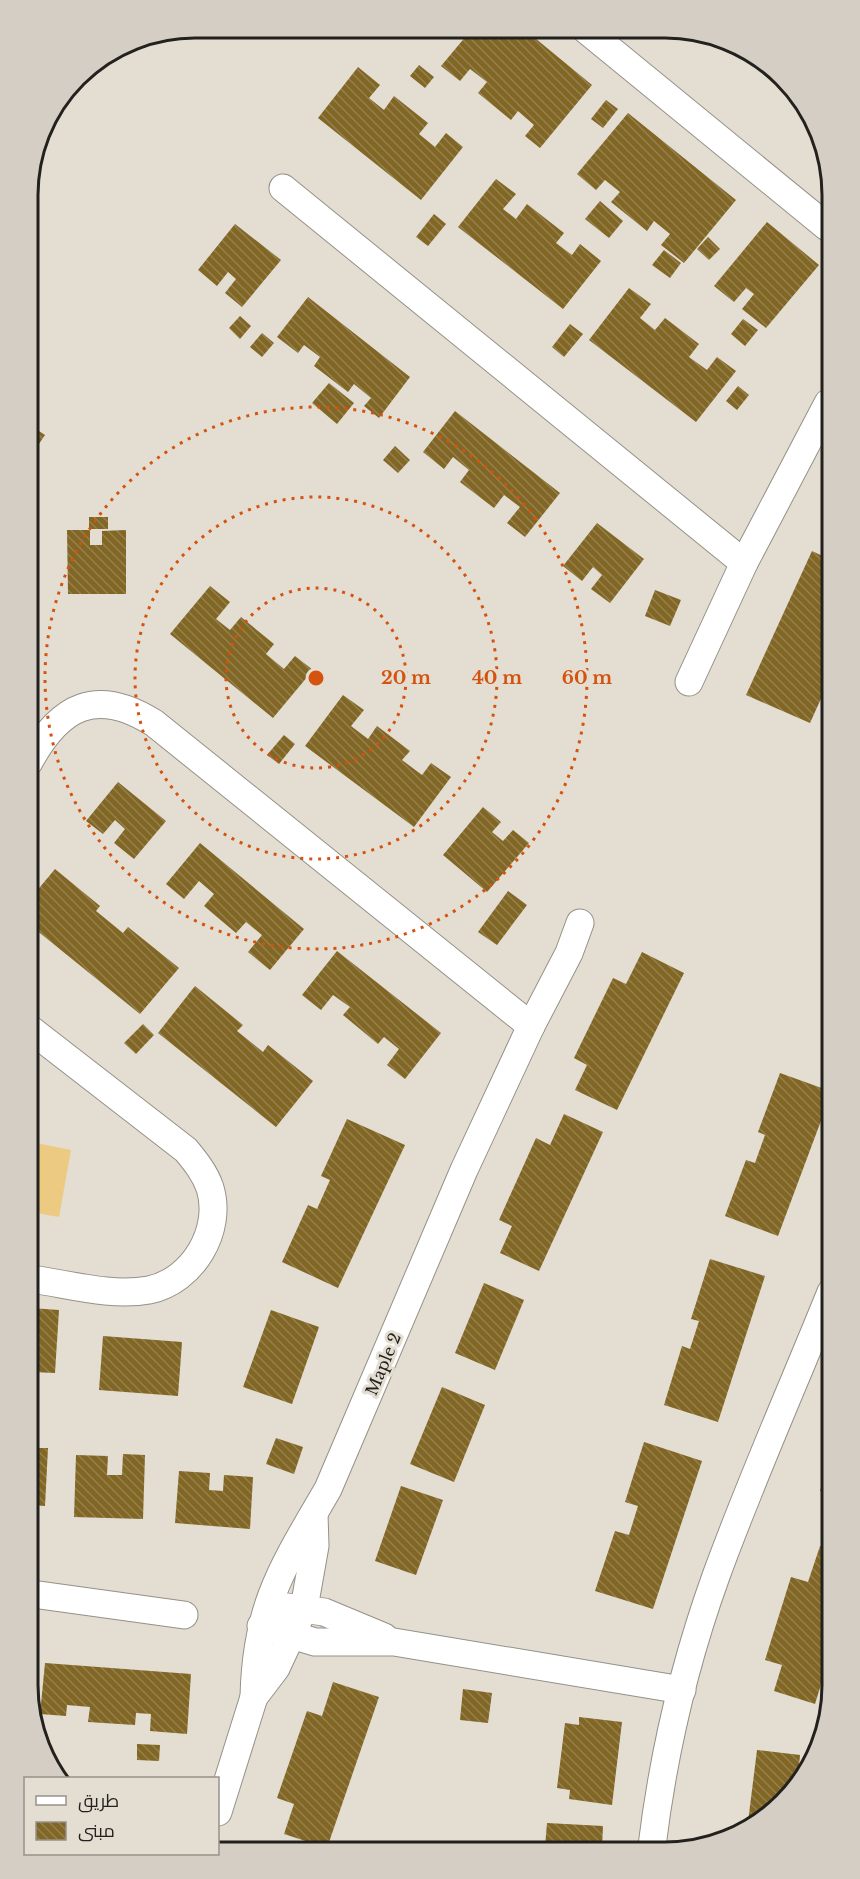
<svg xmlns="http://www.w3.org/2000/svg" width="860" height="1879" font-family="'Libre Baskerville',Cairo,serif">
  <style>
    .green { fill: #ecca82 }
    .building { fill: url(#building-back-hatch) }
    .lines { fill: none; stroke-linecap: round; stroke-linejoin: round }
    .minor-casing { stroke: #969187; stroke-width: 29 }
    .minor { stroke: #fff; stroke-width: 27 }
    .ring { fill: none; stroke: #d4530e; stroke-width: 3; stroke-dasharray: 3 6 }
    .labels { text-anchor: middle; stroke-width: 6; stroke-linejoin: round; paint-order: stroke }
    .street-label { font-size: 16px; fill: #23211d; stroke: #e3ddd2 }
    .rim { fill: none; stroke: #23211d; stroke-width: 3 }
    .centre { fill: #d4530e; stroke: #e3ddd2; stroke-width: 3 }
    .ring-label { font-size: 18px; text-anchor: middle; font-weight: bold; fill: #d4530e; stroke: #e3ddd2; stroke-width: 6; stroke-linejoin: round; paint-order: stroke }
  </style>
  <defs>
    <pattern id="building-back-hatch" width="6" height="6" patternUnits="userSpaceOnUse" patternTransform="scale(1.5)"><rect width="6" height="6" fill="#826624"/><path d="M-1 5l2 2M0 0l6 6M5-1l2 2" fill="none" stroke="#948051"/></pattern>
  </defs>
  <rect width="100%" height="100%" fill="#e3ddd2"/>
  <polygon class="green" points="31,1142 71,1150 59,1217 31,1212"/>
  <g class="building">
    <polygon points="393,28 415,28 406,39"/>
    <polygon points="472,29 524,29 592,85 540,148 525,136 534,125 518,111 511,120 478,93 487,82 470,69 460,81 441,66"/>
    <polygon points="732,47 776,69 791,92 789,95"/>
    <polygon points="419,65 434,77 425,88 410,76"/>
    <polygon points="358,67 380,85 369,98 384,110 394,96 428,123 419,134 435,147 446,133 463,147 421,200 318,118"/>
    <polygon points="606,100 618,109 603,128 591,119"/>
    <polygon points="628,113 736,200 684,263 661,245 670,234 654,221 647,231 611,202 620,192 605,180 596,190 577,174"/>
    <polygon points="496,179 516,194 503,209 516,219 527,204 564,233 556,243 572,255 580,244 601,261 563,309 458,227"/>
    <polygon points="600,201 623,221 609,238 585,219"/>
    <polygon points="434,214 446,224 428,246 416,237"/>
    <polygon points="767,222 819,265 766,328 742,309 754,294 746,288 734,302 714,286"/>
    <polygon points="235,224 281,260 242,307 225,293 236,279 228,272 217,286 198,270"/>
    <polygon points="708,237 720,249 709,260 697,249"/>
    <polygon points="664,250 681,263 670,278 652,265"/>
    <polygon points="629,288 651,304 640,318 655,330 665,318 699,344 689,357 707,370 717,357 736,371 696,422 589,340"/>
    <polygon points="308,297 410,377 379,418 364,406 371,398 354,384 348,392 314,366 320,357 304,345 298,353 277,337"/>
    <polygon points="240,316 251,326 240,339 229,328"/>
    <polygon points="743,319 758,330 745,346 731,334"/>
    <polygon points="570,324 583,334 564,357 552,347"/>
    <polygon points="262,333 274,343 262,357 250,347"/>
    <polygon points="329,383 354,403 337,424 312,403"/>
    <polygon points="738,386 749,395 737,410 726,401"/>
    <polygon points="455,411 560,493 525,537 507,523 520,507 504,495 494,508 460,482 469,470 453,457 444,469 423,452"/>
    <polygon points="28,424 45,435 28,460"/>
    <polygon points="395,446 410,460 398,473 383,460"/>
    <rect x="89" y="517" width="19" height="12"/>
    <polygon points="597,523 644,559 610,603 591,589 602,575 593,567 582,581 563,566"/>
    <polygon points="67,530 90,530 90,545 102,545 102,531 126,530 126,594 68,594"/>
    <polygon points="812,551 829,559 829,644 822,659 829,662 829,681 810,723 746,695"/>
    <polygon points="210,586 230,602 216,619 230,630 241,617 274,644 266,654 284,669 295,656 313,670 273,718 170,634"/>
    <polygon points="655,590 681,600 670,626 645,616"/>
    <polygon points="343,695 364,710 351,726 368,739 377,726 410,751 402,760 422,775 431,763 451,777 414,827 305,746"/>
    <polygon points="284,735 295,744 279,764 267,755"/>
    <polygon points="118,782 166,821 134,859 114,843 125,829 115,820 103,834 86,821"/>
    <polygon points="483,807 501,822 492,832 503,841 513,830 529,843 487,892 443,855"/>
    <polygon points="200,843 304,929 270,970 248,952 262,935 246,922 236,933 204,906 214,894 199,881 184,899 166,884"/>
    <polygon points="55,869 100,906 96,911 123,933 128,927 179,968 140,1014 30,925 30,899"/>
    <polygon points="508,891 527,905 497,945 478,932"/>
    <polygon points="337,951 441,1033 405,1079 387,1065 399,1049 384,1037 378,1044 343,1015 350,1007 333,995 321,1010 302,995"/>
    <polygon points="642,952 684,973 617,1110 575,1090 587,1065 574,1058 613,978 626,984"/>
    <polygon points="195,986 243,1025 237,1031 263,1052 268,1045 313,1081 276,1127 158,1033"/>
    <polygon points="143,1024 154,1035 136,1054 124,1043"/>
    <polygon points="780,1073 830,1091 831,1094 778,1236 725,1216 746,1160 755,1163 765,1135 758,1132"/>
    <polygon points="564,1114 603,1132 539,1271 500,1253 512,1226 499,1220 536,1138 550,1145"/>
    <polygon points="347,1119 405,1145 338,1288 282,1262 308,1205 317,1209 330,1180 321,1176"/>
    <polygon points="710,1259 765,1276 718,1422 664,1405 682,1346 690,1349 699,1321 691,1319"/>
    <polygon points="484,1283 524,1300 495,1370 455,1353"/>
    <polygon points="31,1308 59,1310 55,1373 32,1372"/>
    <polygon points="271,1310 319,1327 292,1404 243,1387"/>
    <polygon points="103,1336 182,1342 178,1396 99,1390"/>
    <polygon points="442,1387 485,1405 454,1482 410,1464"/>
    <polygon points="276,1438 303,1447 294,1474 266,1464"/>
    <polygon points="644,1442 702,1461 653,1609 595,1591 615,1531 629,1535 638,1506 625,1502"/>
    <polygon points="32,1448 48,1448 45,1506 32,1505"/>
    <polygon points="123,1454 145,1455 143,1519 74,1517 76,1455 108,1456 107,1475 122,1475"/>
    <polygon points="831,1456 832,1456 832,1495 820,1491"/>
    <polygon points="179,1471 210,1473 209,1490 223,1491 224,1475 253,1477 250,1529 175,1523"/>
    <polygon points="401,1486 443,1500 416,1575 375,1561"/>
    <polygon points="820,1546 832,1550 832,1649 815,1704 774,1691 782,1665 765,1660 791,1577 808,1582"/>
    <polygon points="45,1663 191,1674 187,1734 150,1731 151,1714 136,1713 135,1725 88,1722 90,1707 67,1705 66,1716 40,1714"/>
    <polygon points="333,1682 379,1697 327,1848 284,1834 294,1804 277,1798 307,1711 322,1716"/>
    <polygon points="463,1689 492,1693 488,1723 460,1720"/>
    <polygon points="579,1717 622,1722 612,1805 569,1799 570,1790 557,1788 565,1723 579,1725"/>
    <polygon points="137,1744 160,1745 159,1761 137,1760"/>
    <polygon points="757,1750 800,1755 797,1787 792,1795 748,1822"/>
    <polygon points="547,1823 603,1826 602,1847 545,1847"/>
  </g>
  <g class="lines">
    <defs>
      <g id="minor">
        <polyline points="585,29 827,227"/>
        <polyline points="283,188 744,563"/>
        <polyline points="689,682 744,563 828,403"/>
        <path d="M29,762C60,705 97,687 154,723L531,1026"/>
        <path d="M30,1029L186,1150C195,1161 205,1173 210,1188C223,1230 193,1281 149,1290C111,1297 68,1284 31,1279"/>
        <polyline points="32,1594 184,1615"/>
        <polyline points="287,1607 324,1612 384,1637"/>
        <polyline points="261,1626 315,1642 394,1642 682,1690"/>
        <path d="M254,1697C256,1604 284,1565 328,1489L464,1170L531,1026L569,953L580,923"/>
        <polyline points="218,1812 254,1697 276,1668 304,1608 315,1546 314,1514"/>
        <path d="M652,1846C663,1756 685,1662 716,1576C751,1480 793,1386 831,1292"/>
      </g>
    </defs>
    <use href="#minor" class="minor-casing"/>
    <use href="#minor" class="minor"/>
  </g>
  <g class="ring">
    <circle cx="316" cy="678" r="90"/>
    <circle cx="316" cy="678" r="181"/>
    <circle cx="316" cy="678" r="271"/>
  </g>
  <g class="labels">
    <g class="street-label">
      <text transform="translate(383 1364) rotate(-67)" y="6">Maple 2</text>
    </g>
  </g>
  <path d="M0 0H860V1879H0ZM195 38H665A157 157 0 0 1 822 195V1685A157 157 0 0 1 665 1842H195A157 157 0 0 1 38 1685V195A157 157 0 0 1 195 38Z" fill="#d4cec4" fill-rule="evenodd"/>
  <path class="rim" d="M195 38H665A157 157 0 0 1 822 195V1685A157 157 0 0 1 665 1842H195A157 157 0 0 1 38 1685V195A157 157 0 0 1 195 38Z"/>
  <circle cx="316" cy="678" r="9" class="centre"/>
  <g class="ring-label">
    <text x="406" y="684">20 m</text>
    <text x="497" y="684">40 m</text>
    <text x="587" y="684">60 m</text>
  </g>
  <rect x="24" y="1777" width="195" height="78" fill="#e3ddd2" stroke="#96928a" stroke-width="1.5"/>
  <rect x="36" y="1796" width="30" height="9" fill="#ffffff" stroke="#96928a" stroke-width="1.5"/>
  <text x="78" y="1807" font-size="18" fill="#23211d">طريق</text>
  <rect x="36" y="1822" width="30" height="18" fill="url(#building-back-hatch)" stroke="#96928a" stroke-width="1.5"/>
  <text x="78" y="1837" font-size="18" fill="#23211d">مبنى</text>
</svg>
